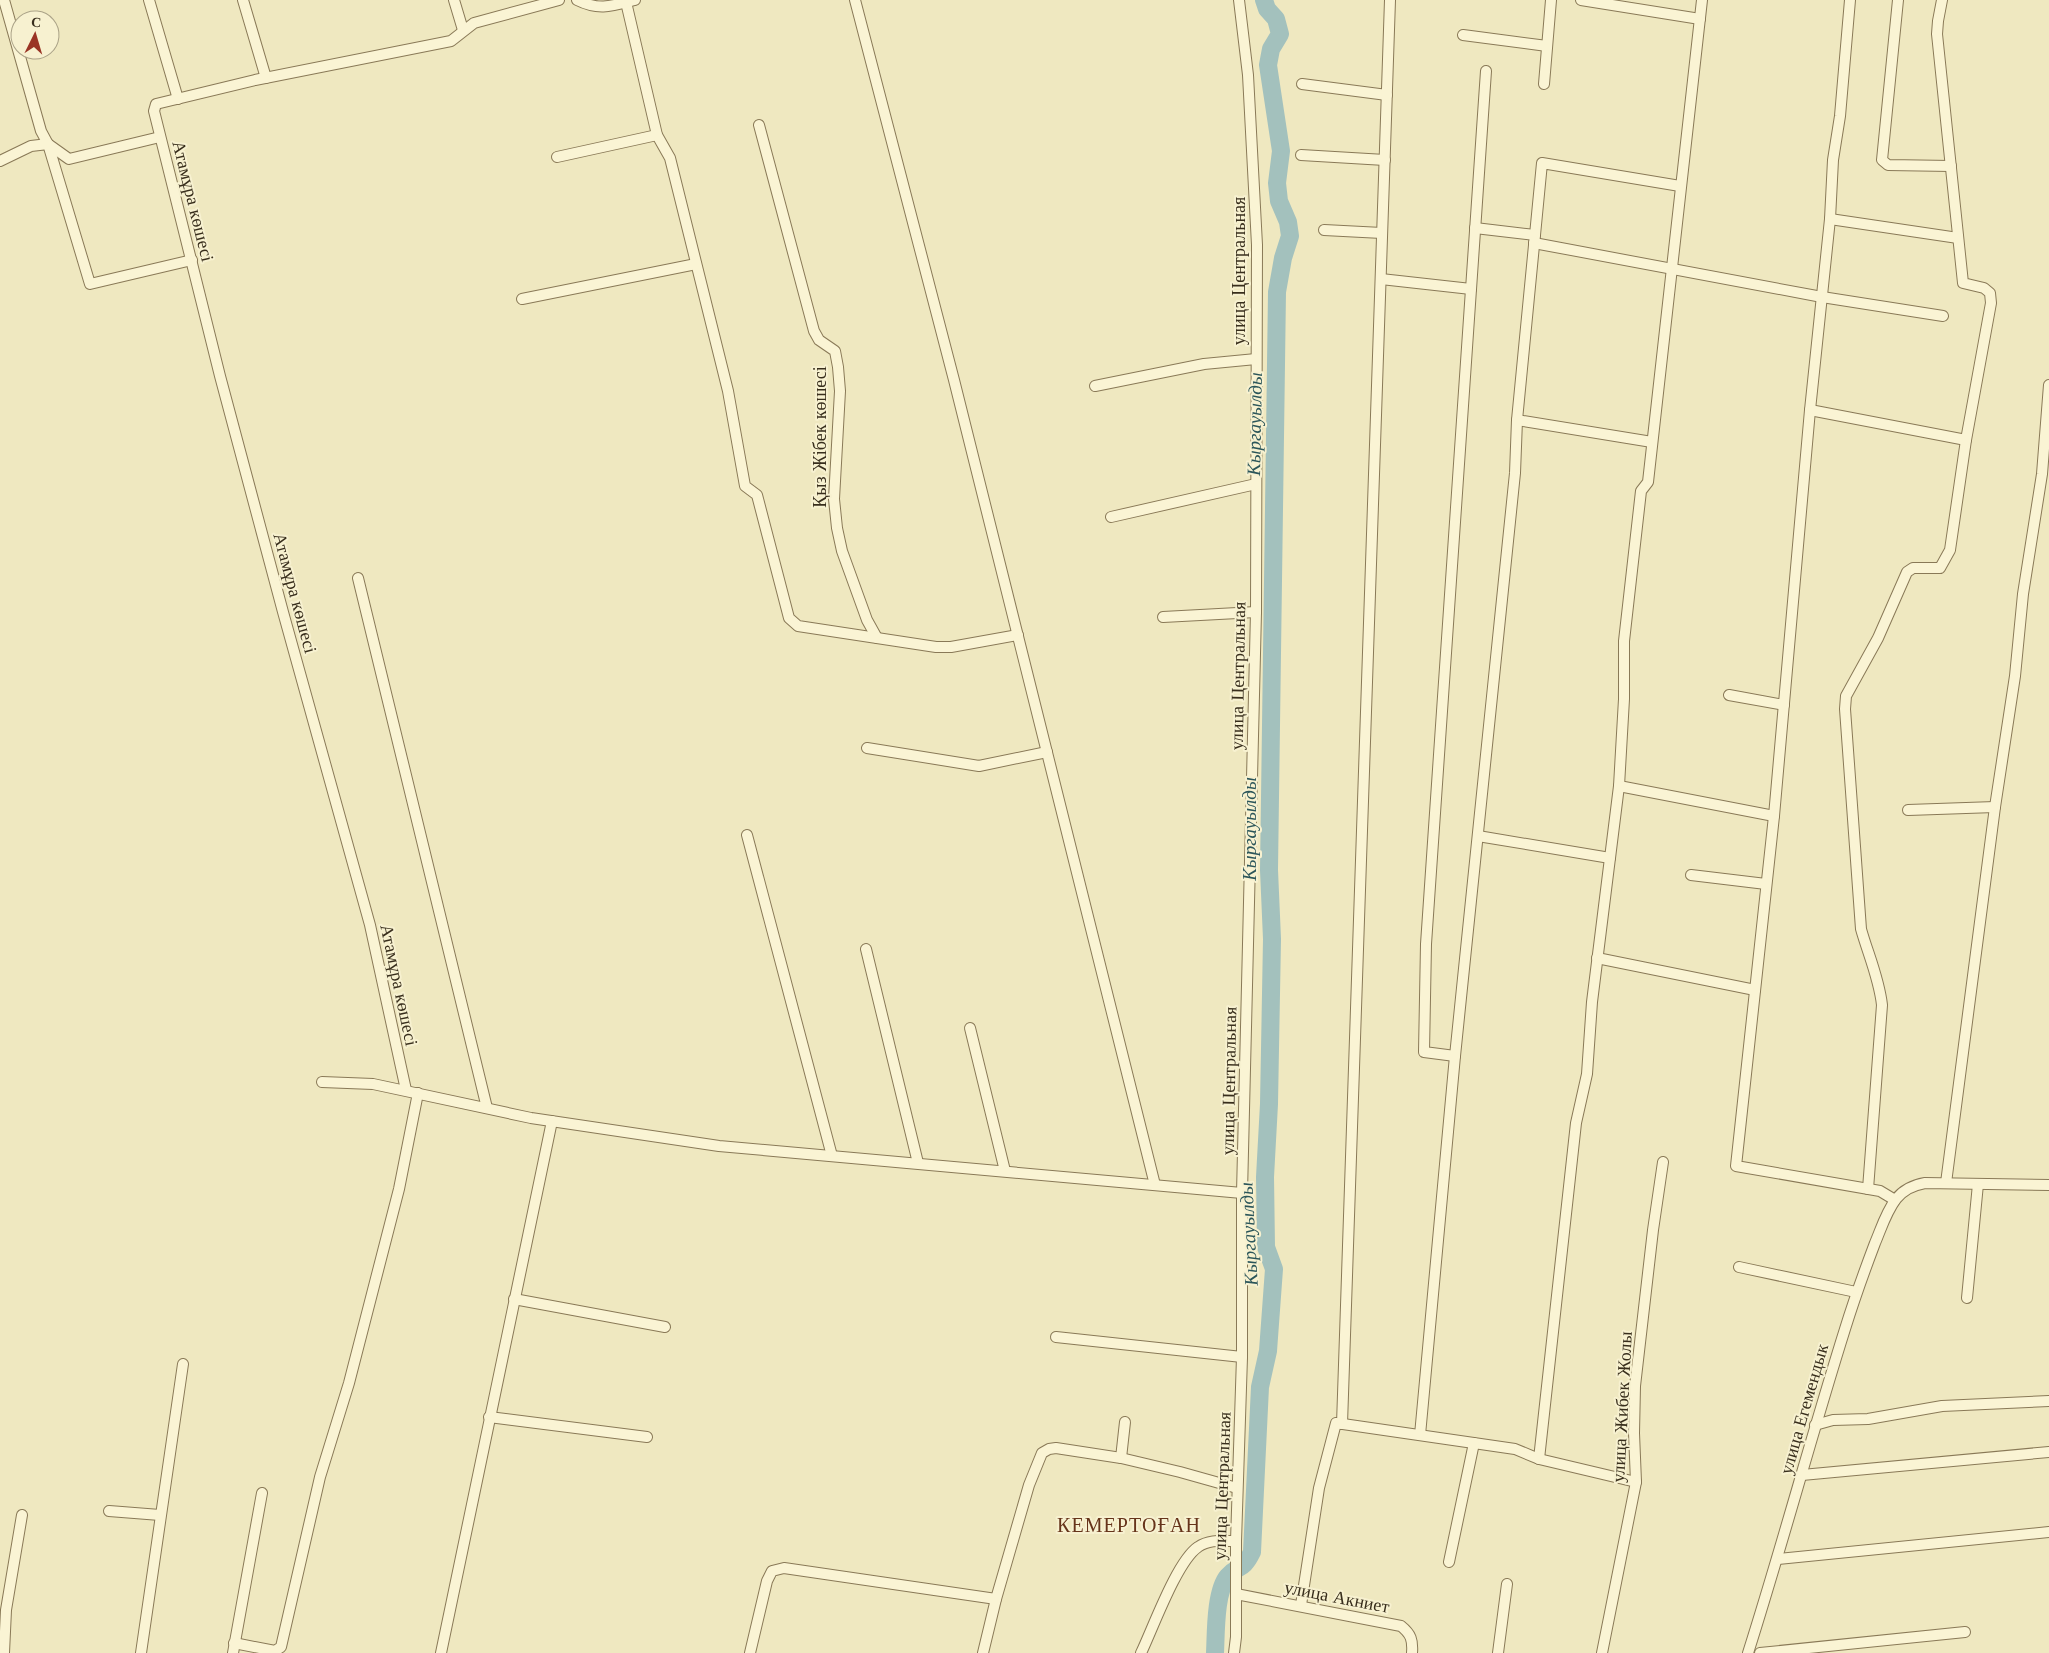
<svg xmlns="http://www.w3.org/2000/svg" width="2049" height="1653" font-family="'Libre Baskerville',serif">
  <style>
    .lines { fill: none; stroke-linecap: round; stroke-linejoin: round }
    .river { stroke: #a3c1bd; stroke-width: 18 }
    .minor-casing { stroke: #897957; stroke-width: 12 }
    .minor { stroke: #faf4d4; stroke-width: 10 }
    .labels { text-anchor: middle; stroke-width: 4; stroke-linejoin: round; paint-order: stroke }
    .street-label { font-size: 18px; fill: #382e1c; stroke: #f7f1d0 }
    .water-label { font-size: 19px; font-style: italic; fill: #2b5559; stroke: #f7f1d0 }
    .quarter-label { font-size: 20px; letter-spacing: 1px; fill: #66341a; stroke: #f7f1d0 }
  </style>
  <rect width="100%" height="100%" fill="#efe8c0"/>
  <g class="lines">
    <path class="river" d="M1215,1653C1216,1634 1215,1591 1228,1576C1238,1565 1243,1571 1252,1552L1260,1387L1268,1351L1274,1269L1266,1247L1265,1177L1269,1104L1272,939L1269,870L1277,292L1283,258L1290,236L1288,222L1279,201L1277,183L1281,151L1268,65L1271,49L1280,34L1276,19L1267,9L1264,0"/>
    <defs>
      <g id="minor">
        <polyline points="4,0 41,131 48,144 69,159 160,137"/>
        <polyline points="149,0 178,99"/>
        <polyline points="243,0 266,78"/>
        <polyline points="454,0 463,30"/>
        <path d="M577,0C599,11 612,6 635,0"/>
        <polyline points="855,0 954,380 1155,1185"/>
        <polyline points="1581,0 1700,19"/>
        <polyline points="1850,0 1840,116 1833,160 1830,219 1810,410 1774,816 1736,1166 1880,1191 1895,1200"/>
        <polyline points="1898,0 1882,160 1888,165 1951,166"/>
        <polyline points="626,2 657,135 670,158 728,391 745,486 757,495 789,618 798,626 936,647 951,647 1018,635"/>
        <polyline points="1463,35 1547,46"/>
        <polyline points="1302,84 1387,95"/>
        <polyline points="1544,84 1551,0"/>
        <polyline points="759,125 814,331 819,340 835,351 838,367 840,391 834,499 837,528 842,551 867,620 877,638"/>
        <polyline points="1301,155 1385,160"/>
        <polyline points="557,157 657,135"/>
        <polyline points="0,161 31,146 48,144 90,284 192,260"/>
        <polyline points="1830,219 1958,238"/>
        <polyline points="1475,228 1535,235"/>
        <polyline points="1324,230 1382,233"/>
        <polyline points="1534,243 1822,297 1943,316"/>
        <polyline points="1381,279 1471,289"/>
        <polyline points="522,299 696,264"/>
        <polyline points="1095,386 1204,364 1256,359"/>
        <polyline points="1810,410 1966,440"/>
        <polyline points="1517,420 1652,442"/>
        <polyline points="1111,517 1256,484"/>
        <polyline points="358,578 487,1108"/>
        <polyline points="1163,617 1256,612"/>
        <polyline points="1729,695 1784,705"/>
        <polyline points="867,748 979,766 1047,752"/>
        <polyline points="1619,786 1774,816"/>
        <polyline points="1908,810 1995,807"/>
        <polyline points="747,835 832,1156"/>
        <polyline points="1478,836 1610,858"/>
        <polyline points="1691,875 1766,884"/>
        <polyline points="866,949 918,1163"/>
        <polyline points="1597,958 1755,990"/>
        <polyline points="970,1028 1005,1171"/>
        <polyline points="1455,1056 1424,1052 1426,944 1486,71"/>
        <polyline points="322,1082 373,1084 531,1118 719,1146 1242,1193"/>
        <polyline points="406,1090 370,925 283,612 220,376 154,111 156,104 255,80 451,41 474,23 559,0"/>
        <polyline points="1946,1183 1995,807 2015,676 2023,594 2042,474 2049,385"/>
        <path d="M1868,1189L1882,1005C1879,978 1868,954 1861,929L1845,709L1846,696L1878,638L1907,572L1913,568H1940L1950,550L1966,440L1991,303L1990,293L1984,288L1963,283L1937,34L1938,21L1942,0"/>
        <polyline points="1739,1267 1856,1292"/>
        <polyline points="1967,1298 1978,1184"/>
        <polyline points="514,1299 665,1327"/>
        <polyline points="1056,1337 1242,1357"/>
        <polyline points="489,1417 647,1437"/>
        <polyline points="1342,1424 1390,0"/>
        <polyline points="1815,1425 1833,1420 1868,1419 1942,1406 2049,1401"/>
        <polyline points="1420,1435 1455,1056 1515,473 1517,420 1542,163 1680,186"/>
        <polyline points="1121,1458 1125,1422"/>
        <polyline points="1539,1459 1576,1123 1587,1074 1592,1002 1619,786 1624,699 1624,641 1641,491 1648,482 1702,0"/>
        <polyline points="1802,1475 2049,1452"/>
        <polyline points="109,1511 160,1515"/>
        <polyline points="1778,1559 2049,1532"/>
        <polyline points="1449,1562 1474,1443"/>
        <path d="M1236,1594L1401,1626C1411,1634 1413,1640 1412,1653"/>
        <polyline points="1301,1605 1319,1488 1336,1423 1515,1449 1539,1459 1636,1482"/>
        <polyline points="234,1643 275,1651 281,1647 320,1477 349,1383 399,1189 418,1093"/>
        <polyline points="4,1653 6,1610 22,1515"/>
        <polyline points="141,1653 183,1364"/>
        <polyline points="233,1653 262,1493"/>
        <polyline points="441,1653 552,1121"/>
        <polyline points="750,1653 767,1581 772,1571 784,1568 996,1599"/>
        <polyline points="983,1653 996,1599 1029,1485 1042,1453 1049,1449 1056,1448 1121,1458 1180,1472 1237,1488"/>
        <path d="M1141,1653C1153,1628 1177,1561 1198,1547C1209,1539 1223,1541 1236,1541"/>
        <polyline points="1234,1653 1236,1637 1236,1541 1242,1357 1242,1193 1256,612 1257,245 1248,75 1239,0"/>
        <polyline points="1498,1653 1507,1584"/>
        <polyline points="1602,1653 1636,1482 1634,1433 1635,1386 1653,1230 1663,1162"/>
        <path d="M1748,1653C1782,1546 1811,1437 1845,1329C1854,1300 1864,1272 1875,1243C1881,1229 1886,1212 1896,1199C1904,1189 1913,1185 1925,1183L2049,1185"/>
        <polyline points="1760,1653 1965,1632"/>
      </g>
    </defs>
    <use href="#minor" class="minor-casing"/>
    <use href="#minor" class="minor"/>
  </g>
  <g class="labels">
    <g class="street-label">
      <text transform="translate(193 201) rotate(76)" y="6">Атамұра көшесі</text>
      <text transform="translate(1239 271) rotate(-90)" y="6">улица Центральная</text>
      <text transform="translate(820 437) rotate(-90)" y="6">Қыз Жібек көшесі</text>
      <text transform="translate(295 593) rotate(75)" y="6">Атамұра көшесі</text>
      <text transform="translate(1238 676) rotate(-89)" y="6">улица Центральная</text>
      <text transform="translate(399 985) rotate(78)" y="6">Атамұра көшесі</text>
      <text transform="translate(1229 1081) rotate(-89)" y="6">улица Центральная</text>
      <text transform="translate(1622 1407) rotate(-87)" y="6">улица Жибек Жолы</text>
      <text transform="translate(1804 1409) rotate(-74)" y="6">улица Егемендык</text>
      <text transform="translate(1222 1486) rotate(-88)" y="6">улица Центральная</text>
      <text transform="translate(1337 1597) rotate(11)" y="6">улица Акниет</text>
    </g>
    <g class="water-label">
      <text transform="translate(1254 424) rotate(-89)" y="7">Кыргауылды</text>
      <text transform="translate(1249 829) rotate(-90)" y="7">Кыргауылды</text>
      <text transform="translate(1248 1234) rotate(-93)" y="7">Кыргауылды</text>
    </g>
    <g class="quarter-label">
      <text x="1129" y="1532">КЕМЕРТОҒАН</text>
    </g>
  </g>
  <g transform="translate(35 35) rotate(5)"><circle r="24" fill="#f7f1d0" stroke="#aba388"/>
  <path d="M0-4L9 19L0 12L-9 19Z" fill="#9a3425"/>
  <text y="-8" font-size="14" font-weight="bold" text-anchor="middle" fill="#382e1c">С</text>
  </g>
</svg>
